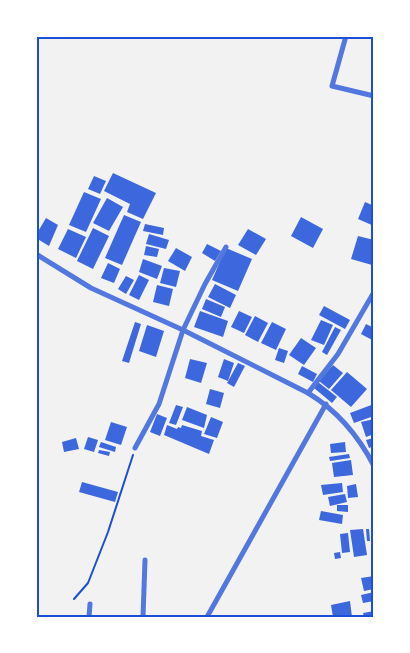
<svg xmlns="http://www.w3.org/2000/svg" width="410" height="653" font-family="Signika,sans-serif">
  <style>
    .building { fill: #3d67dc }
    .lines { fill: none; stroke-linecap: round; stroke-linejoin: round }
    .path { stroke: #1d4ed8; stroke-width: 2 }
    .minor { stroke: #5277de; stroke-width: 5 }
    .neatline { fill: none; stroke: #1d4ed8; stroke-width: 2 }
  </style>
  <rect width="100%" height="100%" fill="#f2f2f2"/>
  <g class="building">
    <polygon points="113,173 156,193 143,219 127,212 130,204 104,191"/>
    <polygon points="94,176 106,181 100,194 88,189"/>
    <polygon points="84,192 101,199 86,232 69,225"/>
    <polygon points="107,198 123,207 109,231 93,223"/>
    <polygon points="374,200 374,226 358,219 365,202 372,205"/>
    <polygon points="124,215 141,222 122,265 105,258"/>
    <polygon points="301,217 323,229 313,248 291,236"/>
    <polygon points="46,218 58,225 49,246 36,238 36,235"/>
    <polygon points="145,224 164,228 163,235 143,231"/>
    <polygon points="93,228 109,236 93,269 77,261"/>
    <polygon points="68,229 86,237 76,258 58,249"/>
    <polygon points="248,229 266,239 256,255 238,245"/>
    <polygon points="149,234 169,240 166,249 146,244"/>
    <polygon points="358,236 374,240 372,265 351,259"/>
    <polygon points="207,244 221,251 215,261 202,253"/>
    <polygon points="146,246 159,249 157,257 144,255"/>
    <polygon points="176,248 192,257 185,271 168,261"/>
    <polygon points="226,248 252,259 238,291 212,280"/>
    <polygon points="143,259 162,266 157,279 139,272"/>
    <polygon points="108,263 120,269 114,283 101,278"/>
    <polygon points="164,268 180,271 176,287 160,283"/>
    <polygon points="139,275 149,280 139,300 129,295"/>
    <polygon points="126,276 134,280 126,294 118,289"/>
    <polygon points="215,284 236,295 230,308 208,297"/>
    <polygon points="157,285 173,289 169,306 153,302"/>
    <polygon points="206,299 225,307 221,317 202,309"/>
    <polygon points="324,306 350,320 345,329 319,315"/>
    <polygon points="200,311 228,321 223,337 194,327"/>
    <polygon points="239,311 252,317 244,333 231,327"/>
    <polygon points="255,316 268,323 258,342 245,335"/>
    <polygon points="321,320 333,325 324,345 311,340"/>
    <polygon points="135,322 141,324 129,363 122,361"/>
    <polygon points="272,322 286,329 276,350 261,343"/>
    <polygon points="366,324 374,328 374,341 361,334"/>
    <polygon points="147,325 164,331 156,357 139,351"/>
    <polygon points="335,327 341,330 327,355 322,352"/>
    <polygon points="301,338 316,348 304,365 289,355"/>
    <polygon points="279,348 288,351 284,363 275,360"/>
    <polygon points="190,359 207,363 201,383 185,378"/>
    <polygon points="224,359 234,363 228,381 218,377"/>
    <polygon points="238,363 245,366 234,387 227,383"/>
    <polygon points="333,365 343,373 329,389 319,381"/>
    <polygon points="302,366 317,374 313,382 298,374"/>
    <polygon points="347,372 367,389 351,407 331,390"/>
    <polygon points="318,382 337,397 332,403 314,388"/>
    <polygon points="210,389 224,393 220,408 206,404"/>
    <polygon points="374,404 374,416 354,423 350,413"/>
    <polygon points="176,405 183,407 176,425 169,423"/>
    <polygon points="187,407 207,415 204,428 182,420"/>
    <polygon points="157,414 167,418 160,436 150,432"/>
    <polygon points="211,417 223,422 217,438 204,434"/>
    <polygon points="374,419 374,434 366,437 361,422"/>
    <polygon points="111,422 127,427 121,445 105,440"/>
    <polygon points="167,425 177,429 178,427 181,428 182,425 202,431 201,436 214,440 209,454 164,435"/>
    <polygon points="88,437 98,440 94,452 84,449"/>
    <polygon points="76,438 79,449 64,452 62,442"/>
    <polygon points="374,438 374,446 369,448 366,440"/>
    <polygon points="101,442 116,447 115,452 99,447"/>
    <polygon points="345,442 346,452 331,453 330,444"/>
    <polygon points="99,450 110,452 109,456 98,453"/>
    <polygon points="349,454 350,458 330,461 329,457"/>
    <polygon points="351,460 353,475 334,477 332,463"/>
    <polygon points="82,482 118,492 115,502 79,492"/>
    <polygon points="342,483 343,492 323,495 321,485"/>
    <polygon points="356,484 358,497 348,498 347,486"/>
    <polygon points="345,494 347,502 330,506 328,497"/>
    <polygon points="337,505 348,505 348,512 337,511"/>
    <polygon points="321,511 343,515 342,524 319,520"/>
    <polygon points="363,529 367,555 354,557 350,530"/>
    <polygon points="366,529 369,529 370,541 367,541"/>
    <polygon points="348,533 350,552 342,553 340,534"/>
    <polygon points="340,552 341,558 335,559 334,553"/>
    <polygon points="374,576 374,589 364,591 361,578"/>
    <polygon points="374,592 374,601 363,603 361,595"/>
    <polygon points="350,601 352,617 333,617 331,605"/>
    <polygon points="374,611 374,617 364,617 363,613"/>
  </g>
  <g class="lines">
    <polyline class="path" points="74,599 88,583 108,532 133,455"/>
    <g class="minor">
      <polyline points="346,36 332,86 374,96"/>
      <path d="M36,254L91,288L183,330L308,393C338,411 358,435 374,466"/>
      <polyline points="308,393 338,354 374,292"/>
      <polyline points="135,448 159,404 183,330 205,284 226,247"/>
      <polyline points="89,617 90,604"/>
      <polyline points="143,617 145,560"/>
      <polyline points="207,617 326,404"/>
    </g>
  </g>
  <rect width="410" height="653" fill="none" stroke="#ffffff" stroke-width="75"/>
  <rect x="38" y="38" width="334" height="578" class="neatline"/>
</svg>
